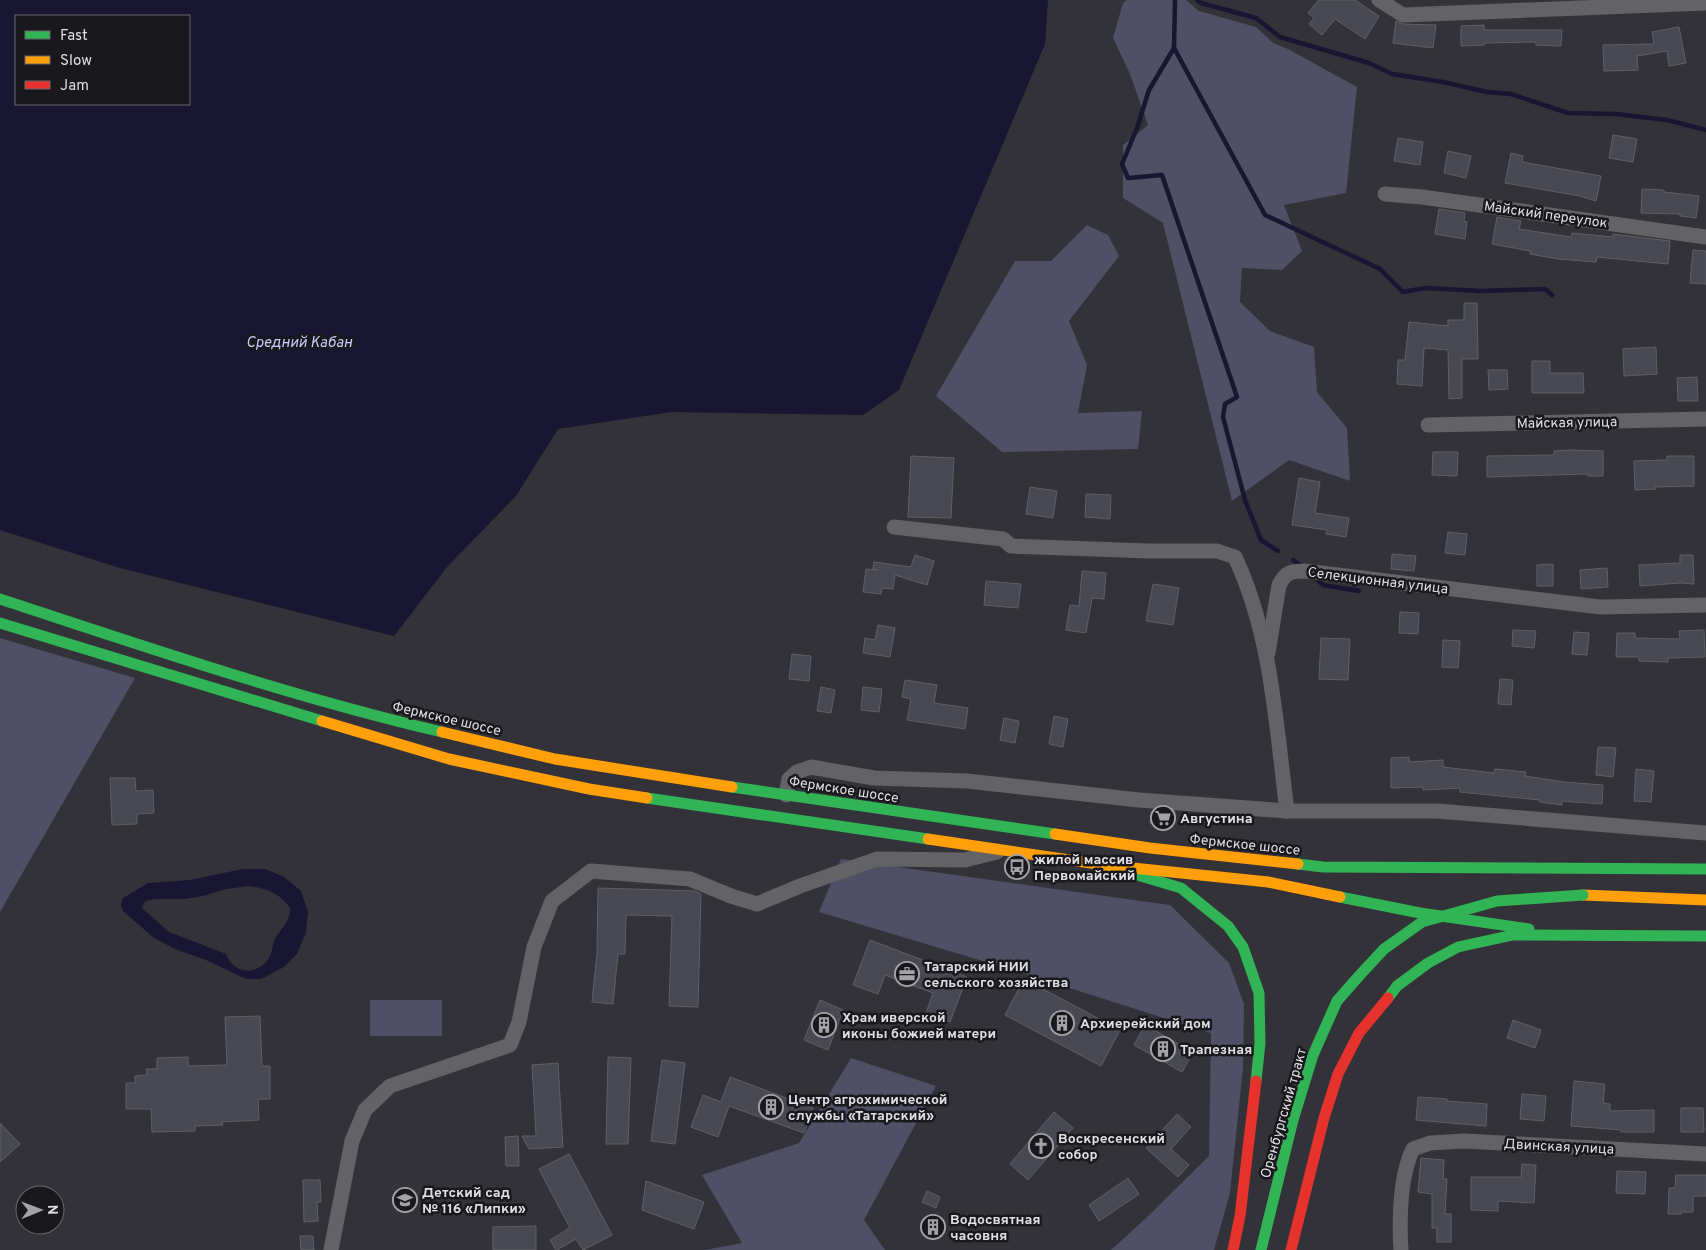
<svg xmlns="http://www.w3.org/2000/svg" width="1706" height="1250" font-family="Overpass,sans-serif">
  <style>
    .green { fill: #4f4f66 }
    .water { fill: #181632; fill-rule: evenodd }
    .lines { fill: none; stroke-linecap: round; stroke-linejoin: round }
    .stream { stroke: #181632; stroke-width: 4.5 }
    .building { fill: #484852; stroke: #5f5f63 }
    .street { stroke: #636366; stroke-width: 15 }
    .fast { stroke: #30b455; stroke-width: 11 }
    .slow { stroke: #ff9f0a; stroke-width: 11 }
    .jam { stroke: #e5322d; stroke-width: 11 }
    .fast-bridge { stroke: #30b455; stroke-width: 11 }
    .labels { text-anchor: middle; stroke-width: 5; stroke-linejoin: round; paint-order: stroke }
    .street-label { font-size: 14px; fill: #dedee4; stroke: #19191d }
    .poi-label { font-size: 14px; font-weight: bold; fill: #dedee4; stroke: #19191d; text-anchor: start }
    .water-label { font-size: 15px; font-style: italic; fill: #cacbfd; stroke: #19191d }
  </style>
  <rect width="100%" height="100%" fill="#323238"/>
  <g class="green">
    <polygon points="1127,0 1186,0 1199,11 1256,27 1273,43 1288,49 1357,87 1346,193 1284,205 1302,251 1282,270 1242,268 1240,302 1270,331 1314,347 1317,392 1347,428 1350,481 1289,460 1232,501 1163,223 1123,198 1123,145 1148,125 1130,74 1113,38 1123,3"/>
    <polygon points="1087,225 1108,235 1119,256 1069,321 1087,365 1078,413 1142,411 1138,449 1002,452 936,396 1015,261 1051,261"/>
    <polygon points="0,638 135,678 0,912"/>
    <polygon points="841,859 1170,905 1229,963 1244,1004 1243,1068 1230,1193 1214,1250 1111,1250 1146,1218 1209,1156 1211,1033 1016,971 819,912"/>
    <rect x="370" y="1000" width="72" height="36"/>
    <polygon points="851,1058 936,1086 864,1220 885,1250 705,1250 742,1243 702,1175 799,1143"/>
  </g>
  <g class="water">
    <path d="M0,0H1048L1045,44L899,390L863,415L671,412L558,429L516,496L447,567L394,636L120,568L0,530ZM16,16H189V104H16Z"/>
    <path d="M243,869H265L284,877L301,891L308,912L306,932L297,954L284,967L261,979H246L206,960L175,949L154,938L123,911L121,905L123,898L148,883L190,880ZM249,886C266,888 280,893 290,908C290,908 290,915 289,916C287,924 279,931 275,939C272,946 272,955 267,961C254,976 233,973 226,954L169,932L142,908L145,901L155,899H184L203,896L226,889Z"/>
  </g>
  <g class="lines">
    <g class="stream">
      <polyline points="1175,0 1174,48 1149,90 1137,128 1122,164 1128,178 1162,175 1237,397 1225,404 1223,417 1245,500 1261,540 1278,551"/>
      <polyline points="1197,0 1201,3 1256,18 1280,37 1369,63 1392,74 1443,82 1487,92 1511,94 1568,113 1616,114 1667,120 1706,130"/>
      <polyline points="1174,48 1265,215 1380,269 1403,292 1425,288 1481,291 1545,289 1552,295"/>
      <polyline points="1293,560 1302,566"/>
      <polyline points="1314,577 1323,585 1359,591"/>
    </g>
  </g>
  <g class="building">
    <polygon points="1319,0 1355,0 1379,16 1365,39 1335,19 1322,35 1309,24 1314,18 1308,13"/>
    <polygon points="1396,21 1403,24 1436,25 1433,48 1393,43"/>
    <polygon points="1484,25 1484,30 1562,30 1561,46 1536,45 1536,42 1484,43 1484,45 1461,46 1461,26"/>
    <polygon points="1679,27 1686,63 1669,66 1667,51 1637,56 1638,70 1604,71 1603,45 1654,44 1652,32"/>
    <polygon points="1613,135 1637,139 1633,162 1609,158"/>
    <polygon points="1398,138 1423,142 1420,165 1394,161"/>
    <polygon points="1448,151 1471,156 1466,178 1444,173"/>
    <polygon points="1511,153 1523,156 1522,162 1601,176 1596,201 1580,196 1505,183"/>
    <polygon points="1642,189 1664,190 1664,192 1699,196 1696,218 1680,216 1680,214 1641,213"/>
    <polygon points="1439,209 1465,213 1464,221 1467,222 1465,239 1435,234"/>
    <polygon points="1497,217 1521,221 1519,229 1571,237 1572,233 1613,237 1613,234 1670,241 1668,264 1597,257 1596,262 1558,259 1530,254 1530,251 1492,244"/>
    <polygon points="1693,250 1706,251 1706,284 1690,283"/>
    <polygon points="1464,303 1477,303 1478,359 1462,359 1462,398 1449,399 1448,350 1424,348 1422,386 1397,384 1398,360 1405,360 1409,322 1448,326 1448,320 1464,320"/>
    <polygon points="1656,347 1657,374 1624,376 1623,349"/>
    <polygon points="1532,361 1550,361 1550,373 1583,373 1584,393 1532,393"/>
    <polygon points="1488,370 1507,370 1508,389 1489,390"/>
    <polygon points="1697,377 1698,401 1678,401 1677,378"/>
    <polygon points="1569,450 1603,451 1603,476 1588,476 1588,474 1487,477 1487,456 1554,455 1554,451"/>
    <polygon points="1433,452 1458,452 1457,476 1432,475"/>
    <polygon points="911,456 954,458 951,518 908,517"/>
    <polygon points="1667,456 1694,456 1694,486 1655,487 1656,489 1635,490 1634,461 1667,460"/>
    <polygon points="1299,478 1320,482 1315,513 1349,518 1346,537 1326,534 1327,530 1292,525"/>
    <polygon points="1030,487 1057,491 1053,518 1026,514"/>
    <polygon points="1086,494 1111,495 1110,519 1085,517"/>
    <polygon points="1448,532 1467,534 1465,555 1445,553"/>
    <polygon points="1392,554 1416,556 1414,571 1391,569"/>
    <polygon points="915,555 934,561 927,585 895,575 893,589 882,588 881,594 863,592 866,569 877,570 873,569 874,562 911,567"/>
    <polygon points="1680,555 1693,555 1694,584 1680,583 1640,586 1639,565 1680,563"/>
    <polygon points="1553,564 1553,586 1537,586 1537,565"/>
    <polygon points="1607,568 1608,587 1581,589 1580,570"/>
    <polygon points="1082,571 1106,573 1104,599 1092,598 1086,633 1066,630 1070,605 1079,606"/>
    <polygon points="986,581 1021,584 1018,608 984,605"/>
    <polygon points="1153,584 1179,588 1173,625 1146,621"/>
    <polygon points="1400,612 1419,613 1418,634 1399,633"/>
    <polygon points="878,625 895,628 890,657 863,653 865,638 875,640"/>
    <polygon points="1513,630 1536,631 1534,648 1512,646"/>
    <polygon points="1704,630 1705,657 1668,658 1668,662 1639,661 1639,657 1616,657 1617,633 1635,633 1635,638 1680,639 1679,631"/>
    <polygon points="1574,632 1589,633 1587,655 1572,654"/>
    <polygon points="1321,638 1350,639 1348,680 1319,679"/>
    <polygon points="1443,640 1460,641 1458,668 1442,667"/>
    <polygon points="792,654 811,656 809,681 789,679"/>
    <polygon points="1500,679 1513,680 1511,705 1498,704"/>
    <polygon points="905,680 937,685 934,703 968,708 965,729 907,720 911,699 902,697"/>
    <polygon points="821,687 835,690 831,713 817,711"/>
    <polygon points="863,687 882,689 879,712 861,710"/>
    <polygon points="1054,716 1068,719 1063,747 1049,744"/>
    <polygon points="1004,718 1019,721 1015,743 1000,740"/>
    <polygon points="1598,747 1616,748 1613,777 1596,775"/>
    <polygon points="1409,757 1409,762 1443,760 1443,767 1494,773 1495,769 1526,772 1525,776 1564,782 1603,785 1602,804 1562,801 1562,805 1540,802 1540,800 1460,792 1460,788 1423,790 1423,787 1391,788 1391,758"/>
    <polygon points="1636,769 1654,771 1651,802 1634,801"/>
    <polygon points="110,778 135,778 136,791 153,790 154,813 137,814 137,824 112,825"/>
    <polygon points="1160,811 1175,812 1172,827 1150,823 1152,812 1160,813"/>
    <polygon points="598,888 695,891 701,894 698,1007 669,1006 672,916 626,915 625,954 618,954 613,1004 592,1002 597,953"/>
    <polygon points="870,940 967,977 950,1022 926,1013 933,993 885,975 878,994 853,985"/>
    <polygon points="1024,979 1120,1030 1101,1066 1005,1015"/>
    <polygon points="820,1000 843,1010 828,1050 804,1040"/>
    <polygon points="260,1016 262,1066 270,1066 270,1099 258,1099 259,1120 222,1122 223,1125 195,1126 195,1131 152,1132 151,1109 126,1109 126,1083 135,1083 135,1076 147,1075 146,1069 157,1069 157,1058 188,1057 188,1066 227,1065 225,1017"/>
    <polygon points="1513,1020 1541,1030 1535,1048 1507,1038"/>
    <polygon points="1145,1025 1193,1052 1182,1072 1134,1045"/>
    <polygon points="608,1057 631,1058 628,1144 606,1144"/>
    <polygon points="662,1060 685,1063 675,1144 651,1141"/>
    <polygon points="558,1063 563,1147 529,1149 522,1136 536,1136 532,1065"/>
    <polygon points="730,1077 813,1108 804,1133 729,1106 718,1137 691,1127 703,1095 721,1102"/>
    <polygon points="1574,1081 1605,1084 1603,1103 1610,1104 1610,1111 1654,1110 1654,1132 1621,1132 1621,1130 1571,1126"/>
    <polygon points="1522,1094 1546,1096 1544,1121 1520,1119"/>
    <polygon points="1418,1097 1447,1099 1447,1101 1487,1104 1486,1126 1416,1120"/>
    <polygon points="1681,1108 1703,1108 1704,1132 1681,1132"/>
    <polygon points="1054,1112 1073,1128 1028,1180 1010,1164"/>
    <polygon points="1177,1114 1191,1127 1171,1149 1189,1165 1178,1177 1146,1148"/>
    <polygon points="0,1123 20,1144 0,1162"/>
    <polygon points="518,1136 519,1166 506,1166 505,1137"/>
    <polygon points="569,1154 612,1235 583,1250 576,1239 557,1250 556,1250 550,1240 570,1228 539,1169"/>
    <polygon points="1421,1158 1444,1160 1443,1179 1447,1179 1445,1214 1451,1214 1451,1242 1437,1242 1437,1228 1432,1228 1432,1194 1418,1192"/>
    <polygon points="1522,1164 1536,1165 1534,1203 1498,1201 1498,1211 1471,1210 1471,1177 1521,1177"/>
    <polygon points="1617,1171 1646,1172 1645,1194 1616,1193"/>
    <polygon points="1676,1175 1706,1175 1706,1196 1693,1196 1693,1212 1681,1212 1681,1214 1668,1214 1669,1188 1675,1188"/>
    <polygon points="1128,1178 1139,1194 1099,1221 1089,1205"/>
    <polygon points="303,1180 320,1180 321,1202 317,1202 318,1221 304,1222"/>
    <polygon points="646,1181 704,1202 694,1229 642,1210"/>
    <polygon points="927,1191 940,1197 936,1208 922,1202"/>
    <polygon points="536,1226 536,1250 493,1250 493,1227"/>
    <polygon points="300,1236 313,1236 314,1250 301,1250"/>
  </g>
  <g class="lines">
    <g class="street">
      <polyline points="1379,0 1403,15 1706,3"/>
      <polyline points="1385,194 1422,197 1706,237"/>
      <polyline points="1428,425 1706,419"/>
      <path d="M894,527L1003,539L1011,546L1149,551H1217L1235,557C1272,636 1276,726 1287,811"/>
      <path d="M1268,653L1279,585C1286,572 1291,571 1305,571L1600,607L1706,605"/>
      <polyline points="786,795 789,779 797,772 811,767 874,778 967,781 1139,800 1287,811 1437,811 1706,833"/>
      <polyline points="331,1250 352,1141 365,1110 390,1086 510,1045 519,1022 534,947 552,901 591,871 690,879 731,896 757,904 800,886 877,859 965,860 997,852"/>
      <path d="M1401,1250C1399,1220 1400,1175 1413,1149L1430,1143L1464,1141L1706,1154"/>
    </g>
    <g class="fast">
      <path d="M0,599C146,647 292,697 442,732"/>
      <polyline points="0,623 322,721"/>
      <polyline points="732,787 1055,834"/>
      <polyline points="647,798 928,839"/>
      <polyline points="1298,864 1323,867 1706,869"/>
      <polyline points="1104,865 1181,888 1228,926 1243,947 1259,993 1260,1043 1256,1081"/>
      <polyline points="1340,897 1420,913 1529,929"/>
      <polyline points="1388,998 1397,986 1428,963 1458,947 1513,935 1706,936"/>
    </g>
    <g class="slow">
      <polyline points="322,721 449,759 589,789 647,798"/>
      <polyline points="442,732 555,759 732,787"/>
      <polyline points="1055,834 1150,848 1298,864"/>
      <polyline points="928,839 1104,865 1268,882 1340,897"/>
      <polyline points="1583,895 1706,900"/>
    </g>
    <g class="jam">
      <polyline points="1233,1250 1240,1216 1256,1081"/>
      <polyline points="1291,1250 1324,1118 1338,1074 1359,1033 1388,998"/>
    </g>
    <polyline class="fast-bridge" points="1261,1250 1293,1120 1313,1055 1337,1001 1359,976 1384,949 1422,922 1497,901 1583,895"/>
  </g>
  <defs>
    <symbol id="supermarket-ring" viewBox="-11 -11 22 22"><circle r="9.5" fill="#19191d" stroke="#a2a2a8" stroke-width="1.5"/><path d="M-6-5.5h2.5l.6 2H6L4.5 2H-2.5L-4.4-4H-6ZM-1.5 3.2a1.3 1.3 0 1 0 .1 0ZM3 3.2a1.3 1.3 0 1 0 .1 0Z" fill="#a2a2a8"/></symbol>
    <symbol id="bus-ring" viewBox="-11 -11 22 22"><circle r="9.5" fill="#19191d" stroke="#a2a2a8" stroke-width="1.5"/><path d="M-5-6H5V4H4V6H2V4H-2V6H-4V4H-5ZM-3.5-4V0h7V-4ZM-3.5 1.2v1.5H-2V1.2ZM2 1.2v1.5H3.5V1.2Z" fill="#a2a2a8"/></symbol>
    <symbol id="office-ring" viewBox="-11 -11 22 22"><circle r="9.5" fill="#19191d" stroke="#a2a2a8" stroke-width="1.5"/><path d="M-6-3h4V-5.5h4V-3h4V5H-6ZM-1-4.5V-3h2v-1.5ZM-6 0V1H6V0Z" fill="#a2a2a8"/></symbol>
    <symbol id="building-ring" viewBox="-11 -11 22 22"><circle r="9.5" fill="#19191d" stroke="#a2a2a8" stroke-width="1.5"/><path d="M-4-6H4V6H1V3H-1V6H-4ZM-2.5-4.3h1.7v1.8h-1.7ZM.8-4.3h1.7v1.8H.8ZM-2.5-1h1.7V.8h-1.7ZM.8-1h1.7V.8H.8Z" fill="#a2a2a8"/></symbol>
    <symbol id="church-ring" viewBox="-11 -11 22 22"><circle r="9.5" fill="#19191d" stroke="#a2a2a8" stroke-width="1.5"/><path d="M-1.2-6h2.4v3.5h3.3v2.4h-3.3V6h-2.4V-.1h-3.3v-2.4h3.3Z" fill="#a2a2a8"/></symbol>
    <symbol id="school-ring" viewBox="-11 -11 22 22"><circle r="9.5" fill="#19191d" stroke="#a2a2a8" stroke-width="1.5"/><path d="M0-5L7-2L0 1L-7-2ZM-4 1L0 2.5L4 1V4Q0 6-4 4Z" fill="#a2a2a8"/></symbol>
  </defs>
  <g fill-rule="evenodd">
    <use href="#supermarket-ring" x="1149" y="804" width="28" height="28"/>
    <use href="#bus-ring" x="1003" y="853" width="28" height="28"/>
    <use href="#office-ring" x="893" y="960" width="28" height="28"/>
    <use href="#building-ring" x="1048" y="1009" width="28" height="28"/>
    <use href="#building-ring" x="810" y="1011" width="28" height="28"/>
    <use href="#building-ring" x="1149" y="1035" width="28" height="28"/>
    <use href="#building-ring" x="757" y="1093" width="28" height="28"/>
    <use href="#church-ring" x="1027" y="1132" width="28" height="28"/>
    <use href="#school-ring" x="391" y="1186" width="28" height="28"/>
    <use href="#building-ring" x="919" y="1213" width="28" height="28"/>
  </g>
  <g class="labels">
    <g class="street-label">
      <text transform="translate(1546 214) rotate(8)" y="5">Майский переулок</text>
      <text transform="translate(1567 422) rotate(-1)" y="5">Майская улица</text>
      <text transform="translate(1378 580) rotate(7)" y="5">Селекционная улица</text>
      <text transform="translate(447 718) rotate(13)" y="5">Фермское шоссе</text>
      <text transform="translate(844 789) rotate(9)" y="5">Фермское шоссе</text>
      <text transform="translate(1245 844) rotate(6)" y="5">Фермское шоссе</text>
      <text transform="translate(1283 1113) rotate(-74)" y="5">Оренбургский тракт</text>
      <text transform="translate(1559 1146) rotate(3)" y="5">Двинская улица</text>
    </g>
    <g class="poi-label">
      <text x="1180" y="823">Августина</text>
      <text x="1034" y="864">жилой массив<tspan x="1034" dy="16">Первомайский</tspan></text>
      <text x="924" y="971">Татарский НИИ<tspan x="924" dy="16">сельского хозяйства</tspan></text>
      <text x="842" y="1022">Храм иверской<tspan x="842" dy="16">иконы божией матери</tspan></text>
      <text x="1080" y="1028">Архиерейский дом</text>
      <text x="1180" y="1054">Трапезная</text>
      <text x="788" y="1104">Центр агрохимической<tspan x="788" dy="16">службы «Татарский»</tspan></text>
      <text x="1058" y="1143">Воскресенский<tspan x="1058" dy="16">собор</tspan></text>
      <text x="422" y="1197">Детский сад<tspan x="422" dy="16">№ 116 «Липки»</tspan></text>
      <text x="950" y="1224">Водосвятная<tspan x="950" dy="16">часовня</tspan></text>
    </g>
    <g class="water-label">
      <text x="299" y="347">Средний Кабан</text>
    </g>
  </g>
  <rect x="15" y="15" width="175" height="90" fill="#19191d" stroke="#68686d"/>
  <rect x="25" y="31" width="25" height="8" fill="#30b455" stroke="#68686d"/>
  <text x="60" y="40" font-size="15" fill="#dedee4">Fast</text>
  <rect x="25" y="56" width="25" height="8" fill="#ff9f0a" stroke="#68686d"/>
  <text x="60" y="65" font-size="15" fill="#dedee4">Slow</text>
  <rect x="25" y="81" width="25" height="8" fill="#e5322d" stroke="#68686d"/>
  <text x="60" y="90" font-size="15" fill="#dedee4">Jam</text>
  <g transform="translate(40 1210) rotate(89)"><circle r="24" fill="#19191d" stroke="#68686d"/>
  <path d="M0-4L9 19L0 12L-9 19Z" fill="#a2a2a8"/>
  <text y="-8" font-size="14" font-weight="bold" text-anchor="middle" fill="#dedee4">N</text>
  </g>
</svg>
